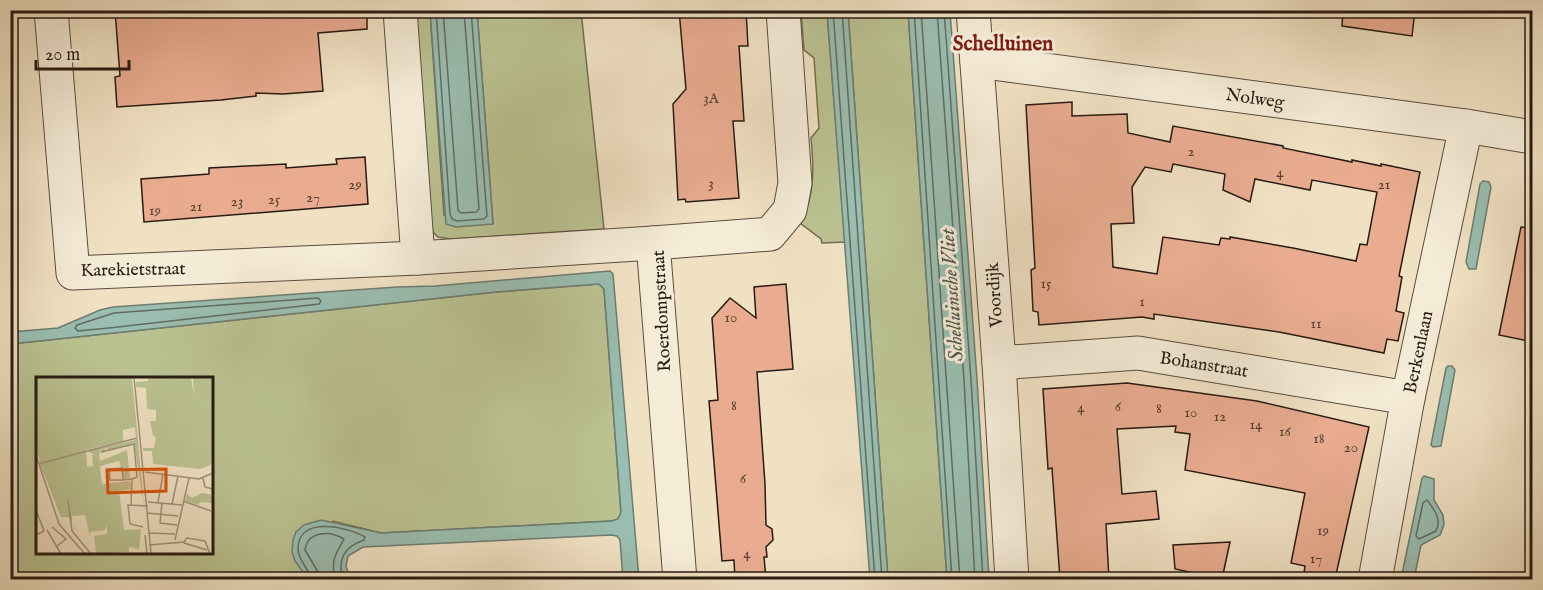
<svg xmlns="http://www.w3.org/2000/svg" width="1543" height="590" font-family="'IM FELL English',serif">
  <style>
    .green { fill: #bbc292; stroke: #726e52; stroke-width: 1.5; fill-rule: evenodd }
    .water { fill: #9abeb1; stroke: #6c7d72; stroke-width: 1.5 }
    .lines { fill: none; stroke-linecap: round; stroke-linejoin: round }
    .shore { stroke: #616c62; stroke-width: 1.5 }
    .building { fill: #e9ac91; stroke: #281b13; stroke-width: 1.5; fill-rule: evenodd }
    .minor-casing { stroke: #5a4c3f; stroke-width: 35 }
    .minor { stroke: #f5ecd8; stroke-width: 33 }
    .labels { text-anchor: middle; stroke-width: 6; stroke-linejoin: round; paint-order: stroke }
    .number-label { font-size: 15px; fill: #583f32 }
    .street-label { font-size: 18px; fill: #281b13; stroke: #f5ecd8 }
    .water-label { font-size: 20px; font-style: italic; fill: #50544a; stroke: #f5ecd8 }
    .quarter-label { font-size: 21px; font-weight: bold; fill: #7a1f14; stroke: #f5ecd8 }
    .inset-road { fill: none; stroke: #a0927d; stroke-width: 1.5 }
    .view { fill: #d5530d; fill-opacity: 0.15; stroke: #d5530d; stroke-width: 3 }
    .inset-edge { fill: none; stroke: #281b13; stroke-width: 3 }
  </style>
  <rect width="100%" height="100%" fill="#f0e1c3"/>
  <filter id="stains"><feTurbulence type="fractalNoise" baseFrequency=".00333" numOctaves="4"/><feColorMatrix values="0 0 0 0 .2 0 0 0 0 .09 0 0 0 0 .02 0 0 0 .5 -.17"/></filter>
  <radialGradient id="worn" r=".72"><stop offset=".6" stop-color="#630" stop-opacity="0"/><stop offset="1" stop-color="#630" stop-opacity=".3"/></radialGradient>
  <g class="green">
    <polygon points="414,11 430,11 444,215 493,223 477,11 581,11 604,229 451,239 438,237 433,232 430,218"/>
    <path d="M801,11H827L845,242L822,243L821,239L800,223C815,196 814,168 811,138L819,128L814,58L804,50Z"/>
    <polygon points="848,11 908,11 947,579 888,579"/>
    <path d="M599,284L604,289L621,513L618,519L612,521L381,533L333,521L302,574L308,579L11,580V344L496,292ZM38,378H212V552H38Z"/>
  </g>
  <g class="water">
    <polygon points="430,11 477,11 493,224 456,227 446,224"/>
    <polygon points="827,11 848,11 888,579 870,579"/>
    <polygon points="908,11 950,11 977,379 989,579 947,579"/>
    <polygon points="1483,181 1489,182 1491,187 1476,269 1469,269 1466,262 1480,184"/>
    <polygon points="610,271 613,274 639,579 623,579 620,540 617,536 611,535 363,547 348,556 346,566 350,579 308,579 295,561 292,552 293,540 296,532 304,525 321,520 381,533 612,521 618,519 621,512 604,289 599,284 496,292 11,344 11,332 58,328 100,310 113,307 397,287 435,286"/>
    <polygon points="1448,366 1452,366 1455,370 1441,446 1433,447 1431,445 1446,368"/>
    <polygon points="1424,476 1434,479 1434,500 1443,515 1444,525 1440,535 1421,545 1414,579 1401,579 1422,478"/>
  </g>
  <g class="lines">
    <g class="shore">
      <polyline points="436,10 450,214 452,219 457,221 484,219 487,216 471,10"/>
      <polyline points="443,10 458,210 461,213 476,212 479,209 464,10"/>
      <polyline points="833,10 875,580"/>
      <polyline points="842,10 882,580"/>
      <polyline points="914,10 952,580"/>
      <polyline points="921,10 960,580"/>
      <polyline points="937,10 964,380 975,580"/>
      <polyline points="944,10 971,380 983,580"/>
      <polygon points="318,298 321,301 319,304 109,328 78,331 75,328 77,325 114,313"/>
      <path d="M1427,500C1434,509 1442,519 1436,531L1419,539L1416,536L1423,503Z"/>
      <path d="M311,580C310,569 298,561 298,549C298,515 348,527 365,537L364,540C344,547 337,559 343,580"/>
      <path d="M319,580L318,572L305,550C308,530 330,531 344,539C335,556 331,558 335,580"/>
    </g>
  </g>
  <g class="building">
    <polygon points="115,10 367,10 367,29 318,33 323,91 283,94 256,93 256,96 221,100 117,107 115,77 120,76"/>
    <polygon points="679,10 746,10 748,46 739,46 744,121 733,121 739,198 686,202 685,199 678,200 673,104 686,89"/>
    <polygon points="1343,10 1415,10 1412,36 1342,26"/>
    <path d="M1072,102V116L1127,114L1128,133L1170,142L1173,126L1283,146V148L1352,162V160L1381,166V164L1420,172L1399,276L1402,277L1396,311L1404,313L1398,341L1387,339L1384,353L1279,332L1154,314V319L1142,317L1039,325L1038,312L1033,311L1031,270L1035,268L1026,105ZM1173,164L1225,174L1223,190L1250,202L1255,179L1310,190L1312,180L1377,192L1367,245L1360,244L1356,261L1293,248L1230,237V239L1221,238L1219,245L1163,237L1157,274L1113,267L1111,224L1134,223L1132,187L1145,167L1171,172Z"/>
    <polygon points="365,157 368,204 144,222 141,179 209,174 209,168 286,164 286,168 337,164 336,159"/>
    <polygon points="1521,227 1533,228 1533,342 1499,335"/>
    <polygon points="786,284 793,369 757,372 765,484 766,525 772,529 773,540 766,547 767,557 764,557 766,579 735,579 734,560 722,561 709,401 718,400 712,318 730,298 756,318 754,287"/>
    <polygon points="1127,383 1257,401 1369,427 1335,579 1303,579 1305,566 1291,563 1305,493 1185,470 1190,434 1175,432 1176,426 1117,429 1122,494 1156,491 1159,519 1106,524 1109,579 1060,579 1052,468 1048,469 1043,389"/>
    <polygon points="1230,542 1222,579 1175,569 1173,545"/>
  </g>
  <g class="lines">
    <defs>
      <g id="minor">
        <polyline points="51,10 73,273 418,258 653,243"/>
        <polyline points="400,10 418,258"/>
        <polyline points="973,10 999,363 1012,580"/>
        <polyline points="977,61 1466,126 1532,137"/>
        <polyline points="999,363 1138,353 1408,398"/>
        <polyline points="680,580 653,243 770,234 790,210 795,183 783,10"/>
        <polyline points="1375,580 1408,398 1466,126"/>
      </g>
    </defs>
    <use href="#minor" class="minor-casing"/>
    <use href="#minor" class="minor"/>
  </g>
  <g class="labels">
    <g class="number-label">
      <text x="711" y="103">3A</text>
      <text x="1191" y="156">2</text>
      <text x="1280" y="177">4</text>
      <text x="711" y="188">3</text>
      <text x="355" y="189">29</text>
      <text x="1384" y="189">21</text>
      <text x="313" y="202">27</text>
      <text x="274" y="204">25</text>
      <text x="237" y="206">23</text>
      <text x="196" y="211">21</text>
      <text x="155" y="215">19</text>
      <text x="1046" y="288">15</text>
      <text x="1142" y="306">1</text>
      <text x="731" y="322">10</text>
      <text x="1316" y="328">11</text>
      <text x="734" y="410">8</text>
      <text x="1118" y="411">6</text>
      <text x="1081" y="412">4</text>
      <text x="1159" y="413">8</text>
      <text x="1191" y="417">10</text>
      <text x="1220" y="421">12</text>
      <text x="1256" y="429">14</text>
      <text x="1285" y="436">16</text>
      <text x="1319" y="443">18</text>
      <text x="1351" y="452">20</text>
      <text x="743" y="483">6</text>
      <text x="1323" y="535">19</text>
      <text x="747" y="558">4</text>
      <text x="1316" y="563">17</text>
    </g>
    <g class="street-label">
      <text transform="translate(1255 98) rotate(8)" y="6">Nolweg</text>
      <text transform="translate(133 269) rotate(-1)" y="6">Karekietstraat</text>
      <text transform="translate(994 295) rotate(-94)" y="6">Voordijk</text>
      <text transform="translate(661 311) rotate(-93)" y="6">Roerdompstraat</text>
      <text transform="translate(1418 352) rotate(-78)" y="6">Berkenlaan</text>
      <text transform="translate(1204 364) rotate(9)" y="6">Bohanstraat</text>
    </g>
    <g class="water-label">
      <text transform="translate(951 295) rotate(-94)" y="7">Schelluinsche Vliet</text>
    </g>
    <g class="quarter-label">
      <text x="1003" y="50">Schelluinen</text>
    </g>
  </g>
  <g transform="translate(36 377)">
    <rect width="177" height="177" fill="#f0e1c3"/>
    <path d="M0,0H96L108,129L98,66L74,74L70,71L68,72L71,74L67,76L65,72L63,78L64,84L91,73L94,101L88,102L83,84L64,89L66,107L94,104L95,112L83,114L88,153L105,152L103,172L93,170V175L60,177L58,159L71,157V148L69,153L54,155V160L49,138L36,139V145L33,140H25L4,87L9,85H4L0,71ZM99,50L100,63L52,74L59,78H56L57,89L51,90L50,73L87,64V53ZM113,0H155L158,19L157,0H177V83L174,88L164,92L117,87L116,74H107V71H118L120,60L117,59L114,44H120V33L111,32L110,11L100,10V5L112,4ZM166,116L177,118V126L164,125L163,128L149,124L151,117L156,121Z" fill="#bbc292" fill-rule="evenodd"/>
    <path class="inset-road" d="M98,0L115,176M65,75L98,67L101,100L96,102L95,128M0,78L23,147L49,177M2,87L101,61M109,95L163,102L177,96M167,101L169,110L177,112L176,115M87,103H74L73,92L86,91L87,103L96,102M32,123L36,154L55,177M147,124L175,134M112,125L146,128M122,125L127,97M126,125L124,146L141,148M136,127L142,99M0,133L8,154L0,158M111,136L142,139M16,150L30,162L21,169M107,150L94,147L92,128L112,129M11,153L25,177M113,156L139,157M109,158L111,177M139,163L153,101M148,166L171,173M113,168L148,165L151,161L169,164L174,177"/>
    <path class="view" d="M130,92V114L72,116L71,93Z"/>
    <rect width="177" height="177" class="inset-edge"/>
  </g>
  <rect width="1543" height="590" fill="none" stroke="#f0e1c3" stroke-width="36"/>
  <rect x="12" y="12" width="1519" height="566" fill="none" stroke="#281b13" stroke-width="3"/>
  <rect x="18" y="18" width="1507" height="554" fill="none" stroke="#281b13" stroke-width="1.5"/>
  <path d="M36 60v9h93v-9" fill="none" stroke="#281b13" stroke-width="3"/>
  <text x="45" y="60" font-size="18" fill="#281b13" stroke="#f5ecd8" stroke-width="4.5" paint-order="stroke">20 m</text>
  <rect width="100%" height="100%" filter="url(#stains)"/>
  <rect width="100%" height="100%" fill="url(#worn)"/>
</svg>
